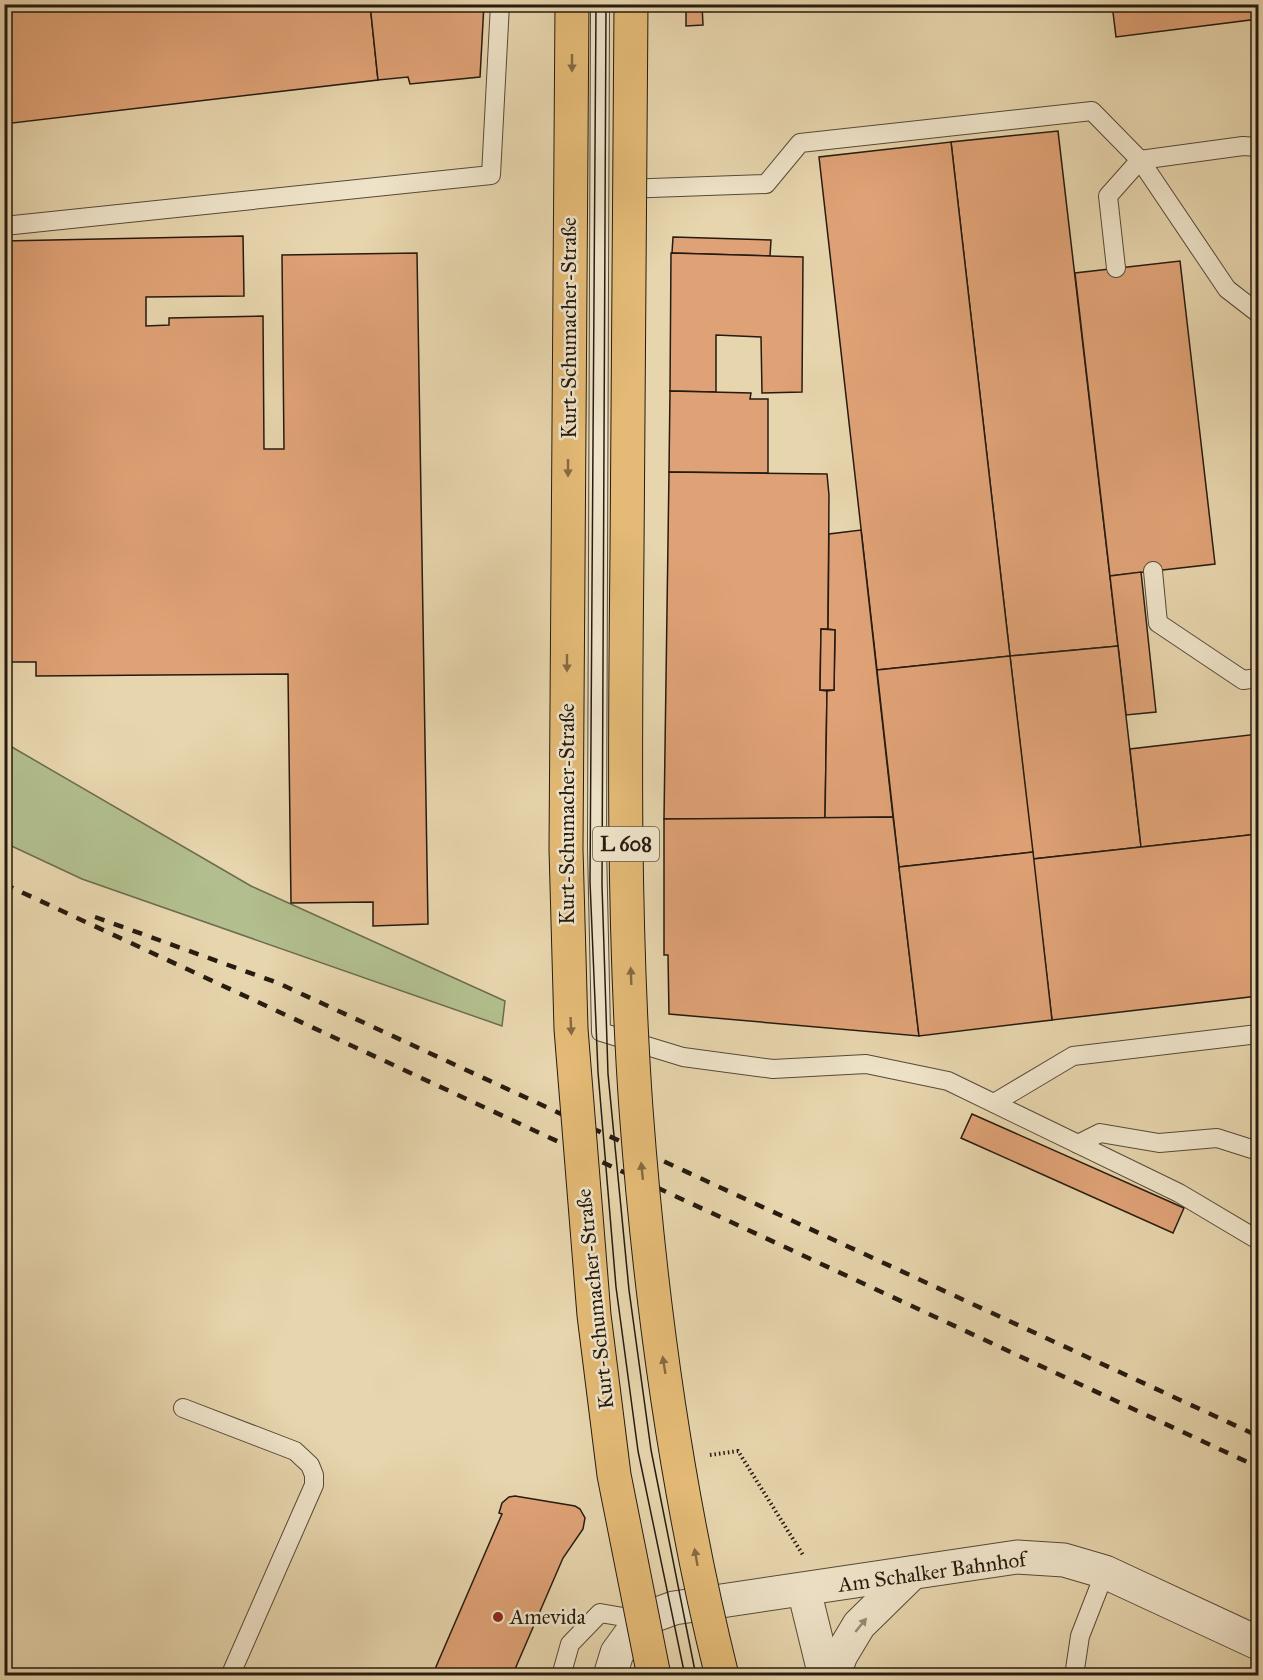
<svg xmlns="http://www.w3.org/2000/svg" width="1263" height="1680" font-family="'IM FELL Great Primer',serif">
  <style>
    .green { fill: #b2be8d; stroke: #6c6c4e; stroke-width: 1.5 }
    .building { fill: #dfa276; stroke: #261b10; stroke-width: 1.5 }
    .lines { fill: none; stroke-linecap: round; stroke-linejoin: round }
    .service-casing { stroke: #564a37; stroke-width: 20 }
    .minor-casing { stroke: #564a37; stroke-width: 35 }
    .path { stroke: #261b10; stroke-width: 4; stroke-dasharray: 1.5 3; stroke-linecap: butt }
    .service { stroke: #efe4ca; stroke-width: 18 }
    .minor { stroke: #efe4ca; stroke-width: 33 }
    .tram { stroke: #261b10; stroke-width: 1.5 }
    .rail { stroke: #261b10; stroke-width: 4.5; stroke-dasharray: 10 10; stroke-linecap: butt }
    .primary-bridge-casing { stroke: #261b10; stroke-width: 35; stroke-linecap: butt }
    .primary-bridge { stroke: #e4ba76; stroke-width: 33 }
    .oneway { fill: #856a43 }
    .oneway2 { fill: #958a76 }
    .poi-dot { fill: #8f2418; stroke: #efe4ca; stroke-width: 2 }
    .labels { text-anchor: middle; stroke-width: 5; stroke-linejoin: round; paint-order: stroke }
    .shield { fill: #efe4ca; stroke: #625748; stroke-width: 1.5 }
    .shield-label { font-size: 20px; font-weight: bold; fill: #261b10 }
    .street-label { font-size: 21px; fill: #261b10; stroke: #efe4ca }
    .poi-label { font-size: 21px; fill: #261b10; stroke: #efe4ca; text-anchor: start }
  </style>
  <rect width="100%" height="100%" fill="#e7d5ad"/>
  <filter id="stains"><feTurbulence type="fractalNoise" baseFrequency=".00333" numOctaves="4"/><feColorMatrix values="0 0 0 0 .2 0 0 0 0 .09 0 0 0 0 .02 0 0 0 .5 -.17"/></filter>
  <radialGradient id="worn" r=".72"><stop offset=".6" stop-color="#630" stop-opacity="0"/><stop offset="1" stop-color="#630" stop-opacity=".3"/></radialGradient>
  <polygon class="green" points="5,743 251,886 505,1001 502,1026 82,879 5,843"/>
  <g class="building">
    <polygon points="4,4 370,4 378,80 4,124"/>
    <polygon points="370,4 484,4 480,77 410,84 408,77 378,80"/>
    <polygon points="686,4 702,4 703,25 686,26"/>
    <polygon points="1112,4 1258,4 1258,19 1116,37"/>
    <polygon points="1058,131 1118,646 1010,656 951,142"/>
    <polygon points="951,142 1010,656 877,670 819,157"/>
    <polygon points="243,236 244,296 146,297 146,326 169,325 169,318 263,316 264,449 284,449 282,255 417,253 428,924 373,926 373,902 291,903 288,674 36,676 36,662 4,662 4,241"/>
    <polygon points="673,237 771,240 770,256 672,253"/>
    <polygon points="671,253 803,257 802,392 762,393 761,337 716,335 716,392 670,391"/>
    <polygon points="1180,261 1215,564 1110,576 1075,273"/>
    <polygon points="670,391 751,393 750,399 768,399 768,473 669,472"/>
    <polygon points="669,472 827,474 829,495 828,629 821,629 820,690 827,691 825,818 664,819"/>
    <polygon points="861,530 893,817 825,818 827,691 834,690 835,630 828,629 829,534"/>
    <polygon points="1141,572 1156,712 1126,715 1110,576"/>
    <polygon points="821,629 835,630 834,690 820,690"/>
    <polygon points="1118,646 1141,847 1033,859 1010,656"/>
    <polygon points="1010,656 1033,852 899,867 877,670"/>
    <polygon points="1258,734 1258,834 1141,847 1130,749"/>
    <polygon points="893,817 919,1036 669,1014 668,955 664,955 664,819"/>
    <polygon points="1258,834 1258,996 1052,1020 1033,859"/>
    <polygon points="1033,852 1052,1020 919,1036 899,867"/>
    <polygon points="972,1114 1184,1208 1173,1233 961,1138"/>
    <polygon points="515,1496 575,1506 580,1509 585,1518 583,1529 563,1558 512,1676 432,1676 502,1514 499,1513 502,1503 509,1497"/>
  </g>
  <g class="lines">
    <defs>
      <g id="service">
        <polyline points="600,4 597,847 601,1032 683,1057 773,1069 866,1064 948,1081 1179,1193 1258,1240"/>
        <polyline points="623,189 766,184 800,143 1092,111 1140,160 1227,289 1258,313"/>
        <polyline points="4,226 491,175 500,4"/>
        <polyline points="1116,268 1108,196 1140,160 1243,146 1258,147"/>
        <polyline points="1153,571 1158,623 1243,680 1258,678"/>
        <polyline points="994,1103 1073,1056 1258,1034"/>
        <polyline points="1078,1144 1100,1133 1159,1143 1217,1138 1258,1151"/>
        <polyline points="183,1408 295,1451 310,1465 314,1475 314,1485 230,1676"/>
        <polyline points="561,1676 570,1644 600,1613 641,1620"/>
        <polyline points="1074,1676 1080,1636 1105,1572"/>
      </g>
      <g id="minor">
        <polyline points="804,1590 825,1676"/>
        <polyline points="610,1676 617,1653 641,1620 674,1608 1017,1557 1064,1560 1105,1572 1258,1643"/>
        <polyline points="833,1676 841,1655 859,1625 912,1573"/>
      </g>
    </defs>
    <use href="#service" class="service-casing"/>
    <use href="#minor" class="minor-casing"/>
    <polyline class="path" points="710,1455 738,1451 803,1555"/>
    <use href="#service" class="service"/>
    <use href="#minor" class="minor"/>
    <g class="tram">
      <polyline points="596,4 590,882 598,1072 616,1287 638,1451 685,1676"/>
      <polyline points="606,4 602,885 608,1074 629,1290 651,1450 696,1676"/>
    </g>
    <g class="rail">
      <polyline points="4,884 1258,1467"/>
      <polyline points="95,917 278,983 1258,1436"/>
    </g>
    <defs>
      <g id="primary-bridge">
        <polyline points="572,4 566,849 571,1029 594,1315 614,1475 654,1676"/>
        <path d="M631,4C630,187 628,370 627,553C625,738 623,924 636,1109C650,1299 676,1491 722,1676"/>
      </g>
    </defs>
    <use href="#primary-bridge" class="primary-bridge-casing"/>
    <use href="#primary-bridge" class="primary-bridge"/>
  </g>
  <defs><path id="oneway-solid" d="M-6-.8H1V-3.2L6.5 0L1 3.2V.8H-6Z" transform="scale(1.5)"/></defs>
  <g class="oneway">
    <use href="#oneway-solid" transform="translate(572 63) rotate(90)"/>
    <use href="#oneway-solid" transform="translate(568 468) rotate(90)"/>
    <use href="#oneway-solid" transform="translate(567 663) rotate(90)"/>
    <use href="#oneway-solid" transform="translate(631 976) rotate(-92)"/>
    <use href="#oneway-solid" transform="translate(571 1026) rotate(87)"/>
    <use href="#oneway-solid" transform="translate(642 1171) rotate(-96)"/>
    <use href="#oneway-solid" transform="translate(664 1365) rotate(-99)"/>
    <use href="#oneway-solid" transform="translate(696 1557) rotate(-100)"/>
  </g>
  <use class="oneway2" href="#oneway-solid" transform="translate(861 1625) rotate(-51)"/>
  <circle class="poi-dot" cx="498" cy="1617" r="6"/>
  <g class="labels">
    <rect class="shield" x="593" y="827" width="66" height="34" rx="4.5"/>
    <g class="shield-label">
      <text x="626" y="851">L 608</text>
    </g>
    <g class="street-label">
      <text transform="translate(569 328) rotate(-90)" y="7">Kurt-Schumacher-Straße</text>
      <text transform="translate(567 814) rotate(-90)" y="7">Kurt-Schumacher-Straße</text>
      <text transform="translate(595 1299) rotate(-96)" y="7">Kurt-Schumacher-Straße</text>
      <text transform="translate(932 1572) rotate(-8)" y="7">Am Schalker Bahnhof</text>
    </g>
    <g class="poi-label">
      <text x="510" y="1624">Amevida</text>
    </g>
  </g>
  <rect width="1263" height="1680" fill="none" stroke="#e7d5ad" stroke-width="24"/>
  <rect x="6" y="6" width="1251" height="1668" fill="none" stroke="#261b10" stroke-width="3"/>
  <rect x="12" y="12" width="1239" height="1656" fill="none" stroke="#261b10" stroke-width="1.5"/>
  <rect width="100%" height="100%" filter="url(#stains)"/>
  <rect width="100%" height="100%" fill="url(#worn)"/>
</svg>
